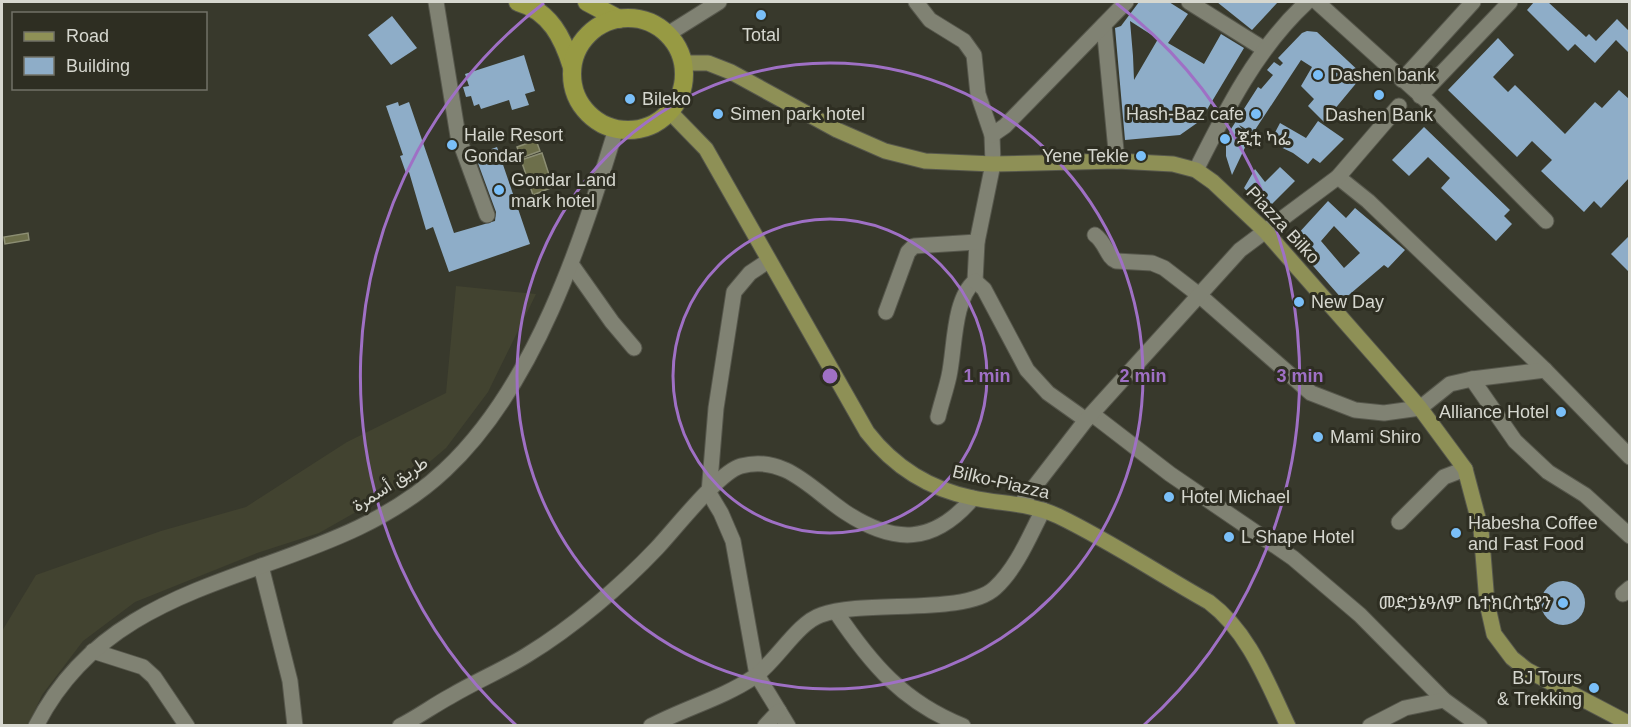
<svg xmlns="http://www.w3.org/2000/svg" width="1631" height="727" font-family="Arial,Vazirmatn,'Noto Sans Ethiopic',sans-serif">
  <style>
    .built { fill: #424330 }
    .water { fill: #6d6f4b; stroke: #8c8e73; stroke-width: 1.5 }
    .building { fill: #8eadc8; fill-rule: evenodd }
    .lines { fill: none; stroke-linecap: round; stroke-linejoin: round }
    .minor-casing { stroke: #56574c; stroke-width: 17 }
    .major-casing { stroke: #56574c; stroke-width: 17 }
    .highway-casing { stroke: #56574c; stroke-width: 20 }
    .minor { stroke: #808273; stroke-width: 15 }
    .major { stroke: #8e9056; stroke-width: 15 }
    .highway { stroke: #979a43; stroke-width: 18 }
    .ring { fill: none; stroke: #9f70c5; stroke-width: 3 }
    .poi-dot { fill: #7abff8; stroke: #2e2e22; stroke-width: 2 }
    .labels { text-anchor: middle; stroke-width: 6; stroke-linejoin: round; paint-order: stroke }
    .poi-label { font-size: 18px; fill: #d6d7cf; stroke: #2e2e22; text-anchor: start }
    .street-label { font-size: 18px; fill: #d6d7cf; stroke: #2e2e22 }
    .centre { fill: #9f70c5; stroke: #2e2e22; stroke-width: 3 }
    .ring-label { font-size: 18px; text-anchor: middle; font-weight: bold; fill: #9f70c5; stroke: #2e2e22; stroke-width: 6; stroke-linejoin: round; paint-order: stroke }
  </style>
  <rect width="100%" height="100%" fill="#38392c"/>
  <polygon class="built" points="456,286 536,294 488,392 446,448 400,487 319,533 257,553 135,602 83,641 42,695 28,725 2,725 2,631 36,575 161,531 246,507 347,442 446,393"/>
  <g class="water">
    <polygon points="536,140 540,151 521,158 517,147"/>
    <polygon points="542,153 553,187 533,195 521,160"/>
    <polygon points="28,233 29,240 5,244 4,237"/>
  </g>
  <g class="building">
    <path d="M1139,2H1169L1188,14L1168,43L1204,64L1221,34L1244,48L1205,113L1197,123L1180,135L1125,140L1115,28L1121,26ZM1130,21L1158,39L1134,80L1133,56Z"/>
    <polygon points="1217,2 1278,2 1252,30"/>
    <polygon points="1534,2 1548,2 1586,37 1589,34 1596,41 1617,19 1629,31 1629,53 1616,40 1595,63 1575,44 1568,51 1527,10"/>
    <polygon points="392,16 417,48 391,65 368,35"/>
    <polygon points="1307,31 1317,32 1363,75 1324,122 1308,106 1314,99 1301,86 1312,67 1301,60 1253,133 1239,125 1249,139 1232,175 1226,156 1226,142 1231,129 1258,87 1261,89 1273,75 1267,70 1274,62 1280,66 1283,63 1278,58 1302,33"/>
    <polygon points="1498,38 1514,55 1493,77 1508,92 1515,85 1565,134 1595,102 1602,108 1619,90 1629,99 1629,178 1601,208 1594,201 1584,212 1541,171 1552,160 1532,141 1517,157 1448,90"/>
    <polygon points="524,55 535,91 525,94 529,105 512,110 509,100 481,109 479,104 474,106 471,96 466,97 463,87 469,86 465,74"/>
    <polygon points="398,102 399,106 409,102 454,233 495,221 496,212 475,155 497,147 530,244 449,272 433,227 426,230 409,172 406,173 400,156 403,155 386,106"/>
    <polygon points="1318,121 1344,139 1320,163 1313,158 1308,164 1293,153 1270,142 1280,123 1306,138"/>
    <polygon points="1424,127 1510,210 1504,216 1512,224 1496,241 1441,188 1450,178 1428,157 1409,176 1392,160"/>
    <polygon points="1280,167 1295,181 1265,211 1244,188 1255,169 1265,182"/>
    <path d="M1328,201L1346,218L1355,208L1405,250L1388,268L1384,265L1343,300L1293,243L1296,236ZM1334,226L1360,253L1344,268L1321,241Z"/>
    <polygon points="1629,236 1629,272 1611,254"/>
    <circle cx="1563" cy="603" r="22"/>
  </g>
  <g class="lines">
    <defs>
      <g id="minor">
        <polyline points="436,2 458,136 487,215"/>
        <path d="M916,2L930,20L964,41L974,55L978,94L992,135L993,164L977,242L975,281C953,299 955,349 949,376C946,390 941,404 938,417"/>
        <polyline points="1189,2 1264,49"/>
        <polyline points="1317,2 1428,102 1546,221"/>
        <polyline points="1104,25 1117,161"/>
        <polyline points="668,34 719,2"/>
        <polyline points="1402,80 1473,2"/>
        <polyline points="1420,96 1510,2"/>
        <polyline points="992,135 1005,126 1126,2"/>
        <path d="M1196,170C1226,110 1257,48 1307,2"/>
        <polyline points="1338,177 1368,201 1545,370 1630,457"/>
        <path d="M1095,235C1106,243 1107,257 1116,261L1152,263L1164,268L1199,295L1311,393L1355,410L1384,413L1420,408L1450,384L1472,379L1545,370"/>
        <polyline points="768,261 750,273 734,292 716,408 709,493 721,513 733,541 757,675 788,726"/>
        <polyline points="571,264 612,322 634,348"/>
        <polyline points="975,281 984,289 1027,370 1048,393 1086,420"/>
        <polyline points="886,312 908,252 914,246 977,242"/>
        <polyline points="1472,379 1515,441 1548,472 1585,495 1630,536"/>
        <polyline points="1092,414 1170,474 1293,558 1360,615 1444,700 1480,726"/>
        <polyline points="1021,504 1086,420 1240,250 1338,177 1399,106"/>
        <polyline points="1399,522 1444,477 1465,469"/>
        <polyline points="261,566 290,681 295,726"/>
        <polyline points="1623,594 1630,588"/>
        <path d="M836,612C871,664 903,702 963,726"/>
        <polyline points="93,651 143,667 154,677 187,726"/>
        <path d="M36,726C121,558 321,587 445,470C535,386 581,243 616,129"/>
        <path d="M400,726C418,717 434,705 451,696C476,681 503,670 527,655C573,627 621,586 657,548C675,529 719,472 741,466C785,454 813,491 845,512C895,545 934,544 973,498"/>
        <path d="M651,726C685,708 723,698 754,677C776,662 797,623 821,615C865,599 965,616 995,588C1017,568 1030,535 1043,510"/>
        <polyline points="765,726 779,711"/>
        <polyline points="1370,726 1405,708 1444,700"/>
      </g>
      <g id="major">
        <polyline points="683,63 708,63 731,72 837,130 885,151 925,161 993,164 1117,161 1173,164 1196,170 1213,182 1265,231 1382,364 1420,408 1465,469 1481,529 1487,603 1494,634 1512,658 1527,670 1630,724"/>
        <path d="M670,112L706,149L867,432C894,467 929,489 973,498C1002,504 1030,503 1058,516C1110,541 1159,574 1209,602C1249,632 1267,682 1288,726"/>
      </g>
      <g id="highway">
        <path d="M518,2C550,11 563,38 572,67"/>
        <polyline points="587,2 619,19"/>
        <circle cx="628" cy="74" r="56"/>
      </g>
    </defs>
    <use href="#minor" class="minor-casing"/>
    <use href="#major" class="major-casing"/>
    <use href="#highway" class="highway-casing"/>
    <use href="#minor" class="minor"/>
    <use href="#major" class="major"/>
    <use href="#highway" class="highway"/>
  </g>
  <g class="ring">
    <circle cx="830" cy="376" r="157"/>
    <circle cx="830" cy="376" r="313"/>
    <path d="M516 725A470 470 0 0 1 544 3M1116 3A470 470 0 0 1 1144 725"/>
  </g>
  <g class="poi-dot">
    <circle cx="761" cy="15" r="6"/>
    <circle cx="1318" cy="75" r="6"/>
    <circle cx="1379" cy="95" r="6"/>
    <circle cx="630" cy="99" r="6"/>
    <circle cx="718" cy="114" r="6"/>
    <circle cx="1256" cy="114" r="6"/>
    <circle cx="1225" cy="139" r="6"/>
    <circle cx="452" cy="145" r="6"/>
    <circle cx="1141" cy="156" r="6"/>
    <circle cx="499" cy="190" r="6"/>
    <circle cx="1299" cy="302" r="6"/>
    <circle cx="1561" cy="412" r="6"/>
    <circle cx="1318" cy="437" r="6"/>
    <circle cx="1169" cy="497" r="6"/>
    <circle cx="1456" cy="533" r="6"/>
    <circle cx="1229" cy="537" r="6"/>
    <circle cx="1563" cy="603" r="6"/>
    <circle cx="1594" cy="688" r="6"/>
  </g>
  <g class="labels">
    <g class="poi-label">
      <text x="761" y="41" text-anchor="middle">Total</text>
      <text x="1330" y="81">Dashen bank</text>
      <text x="642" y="105">Bileko</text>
      <text x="730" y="120">Simen park hotel</text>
      <text x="1244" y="120" text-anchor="end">Hash-Baz cafe</text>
      <text x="1379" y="121" text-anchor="middle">Dashen Bank</text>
      <text x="464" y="141">Haile Resort<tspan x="464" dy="21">Gondar</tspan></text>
      <text x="1237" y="145">ጂቲ ካፌ</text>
      <text x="1129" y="162" text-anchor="end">Yene Tekle</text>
      <text x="511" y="186">Gondar Land<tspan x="511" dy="21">mark hotel</tspan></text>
      <text x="1311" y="308">New Day</text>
      <text x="1549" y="418" text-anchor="end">Alliance Hotel</text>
      <text x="1330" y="443">Mami Shiro</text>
      <text x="1181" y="503">Hotel Michael</text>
      <text x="1468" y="529">Habesha Coffee<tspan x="1468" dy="21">and Fast Food</tspan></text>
      <text x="1241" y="543">L Shape Hotel</text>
      <text x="1551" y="609" text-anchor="end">መድኃኔዓለም ቤተክርስቲያን</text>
      <text x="1582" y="684" text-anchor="end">BJ Tours<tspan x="1582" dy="21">&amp; Trekking</tspan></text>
    </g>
    <g class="street-label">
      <text transform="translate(1283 225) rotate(47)" y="6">Piazza Bilko</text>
      <text transform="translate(1001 482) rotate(13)" y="6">Bilko-Piazza</text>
      <text transform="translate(390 484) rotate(-33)" y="6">طريق أسمرة</text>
    </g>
  </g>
  <circle cx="830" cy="376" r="9" class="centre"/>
  <g class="ring-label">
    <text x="987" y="382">1 min</text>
    <text x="1143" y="382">2 min</text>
    <text x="1300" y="382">3 min</text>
  </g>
  <rect width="1631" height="727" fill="none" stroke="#d6d7cf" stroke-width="6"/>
  <rect x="12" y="12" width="195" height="78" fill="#2e2e22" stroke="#717267" stroke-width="1.5"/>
  <rect x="24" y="32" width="30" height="9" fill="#8e9056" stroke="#717267" stroke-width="1.5"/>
  <text x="66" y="42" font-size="18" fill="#d6d7cf">Road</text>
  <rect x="24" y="57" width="30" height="18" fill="#8eadc8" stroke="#717267" stroke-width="1.5"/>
  <text x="66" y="72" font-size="18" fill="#d6d7cf">Building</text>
</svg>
